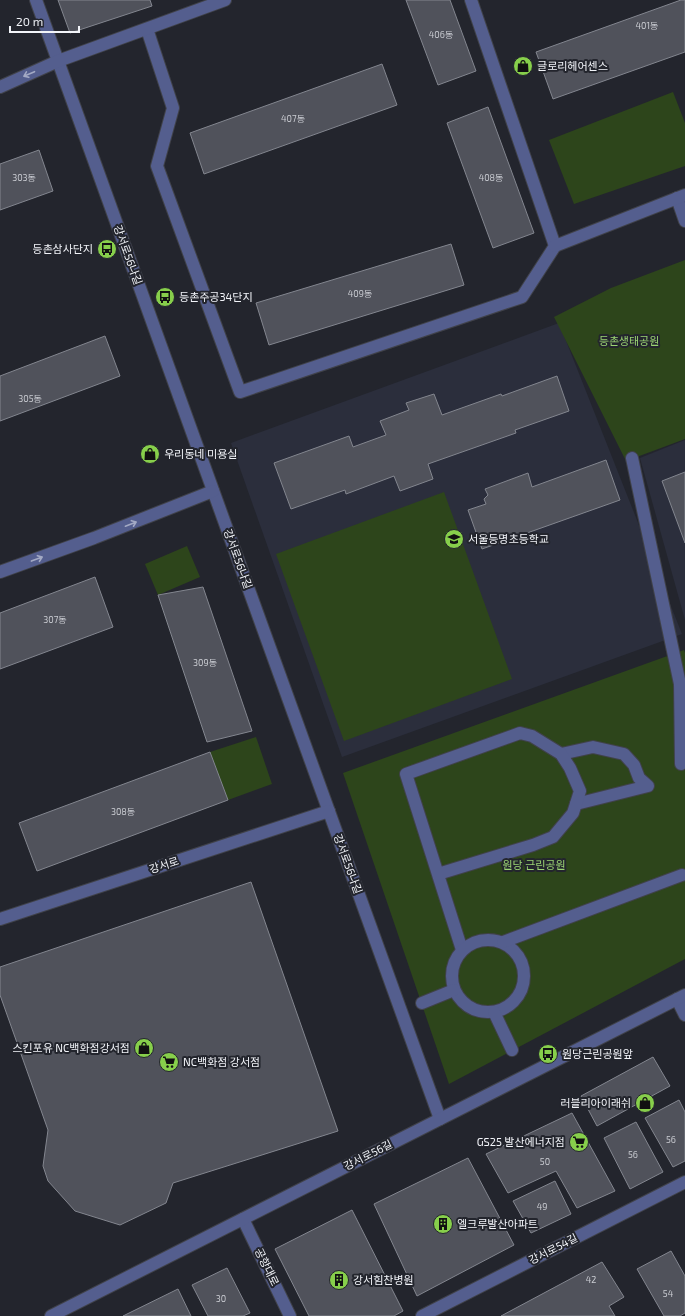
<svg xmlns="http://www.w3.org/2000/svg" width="685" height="1316" font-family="'Exo 2','Noto Sans KR',sans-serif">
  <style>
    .built { fill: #2b2e3c }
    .green { fill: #2d451b }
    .building { fill: #50525b; stroke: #83868f }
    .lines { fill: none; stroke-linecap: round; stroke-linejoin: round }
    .minor-casing { stroke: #40424a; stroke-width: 14 }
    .minor { stroke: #545e8e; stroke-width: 12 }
    .oneway { stroke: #a3a9c4 }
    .labels { text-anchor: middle; stroke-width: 4; stroke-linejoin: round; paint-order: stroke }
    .number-label { font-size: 9px; fill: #caccd2 }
    .poi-label { font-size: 11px; fill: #f2f4f9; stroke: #23252d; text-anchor: start }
    .street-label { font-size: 11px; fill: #f2f4f9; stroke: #23252d }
    .park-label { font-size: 11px; fill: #9bd473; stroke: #23252d }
  </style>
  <rect width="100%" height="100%" fill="#23252d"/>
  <g class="built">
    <polygon points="559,323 682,634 342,757 231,443"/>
    <polygon points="685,440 685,620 640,458"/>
  </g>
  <g class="green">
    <polygon points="673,92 685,123 685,166 574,204 549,140"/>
    <polygon points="685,260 685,439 626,461 554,317 611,288"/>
    <polygon points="444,492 512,679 344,741 276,554"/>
    <polygon points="187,546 200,577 158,595 145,564"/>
    <polygon points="684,650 685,653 685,959 449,1084 343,773"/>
    <polygon points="256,737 272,784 228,800 210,752"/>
  </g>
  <g class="building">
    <polygon points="58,0 150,0 152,6 70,33"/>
    <polygon points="406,0 450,0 476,71 438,85"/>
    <polygon points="681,0 685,0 685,52 553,99 536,52"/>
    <polygon points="382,64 397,105 204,174 190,133"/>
    <polygon points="488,107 534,233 493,248 447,123"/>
    <polygon points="39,150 53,191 0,210 0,164"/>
    <polygon points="451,244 464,285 269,345 256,303"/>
    <polygon points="105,336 120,376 0,421 0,376"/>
    <polygon points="557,376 569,411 515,430 516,433 428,464 433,479 400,491 394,476 346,494 345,490 291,509 274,463 349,436 353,447 386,435 380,421 409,410 406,403 434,394 442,415 501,394 502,396"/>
    <polygon points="606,460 620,500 482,549 468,510 486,504 484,499 488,495 485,489 528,473 532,487"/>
    <polygon points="685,472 685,543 662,481"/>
    <polygon points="95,577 113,627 0,669 0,613"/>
    <polygon points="203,587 252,731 207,742 158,595"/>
    <polygon points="210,752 228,800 37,871 19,823"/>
    <polygon points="251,882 338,1131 173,1183 166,1203 120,1225 75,1211 48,1181 43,1166 48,1130 0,995 0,967"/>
    <polygon points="653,1057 670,1086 597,1126 581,1096"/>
    <polygon points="679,1100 685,1112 685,1161 673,1167 645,1118"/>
    <polygon points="572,1113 615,1191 577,1208 556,1171 508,1193 486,1154"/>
    <polygon points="636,1122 663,1172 630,1189 604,1138"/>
    <polygon points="468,1158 514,1245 417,1296 374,1204"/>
    <polygon points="555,1181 571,1214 531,1233 513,1201"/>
    <polygon points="352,1210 403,1311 394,1316 309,1316 275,1249"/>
    <polygon points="671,1251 685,1276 685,1313 680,1316 664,1316 637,1269"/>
    <polygon points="602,1262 624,1297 609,1306 615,1316 501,1316"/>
    <polygon points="227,1268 250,1313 243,1316 208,1316 192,1285"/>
    <polygon points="178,1289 191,1316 123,1316"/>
  </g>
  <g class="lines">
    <defs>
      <g id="minor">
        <polyline points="36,0 440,1119"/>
        <polyline points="147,29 173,108 157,166 240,392 522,297 555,246 471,0"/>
        <polyline points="0,87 58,61 225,0"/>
        <polyline points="677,198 685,221"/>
        <polyline points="555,246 685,195"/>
        <polyline points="632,458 680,684 681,764"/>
        <polyline points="0,572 94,538 213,491"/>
        <polyline points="561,754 593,747 624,754 634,765 639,778 648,786 576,804"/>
        <polyline points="438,874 533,845 553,837 573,813 580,791 570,768 561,754 532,736 520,733 406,774 462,950"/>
        <polyline points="0,919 329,811"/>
        <circle cx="488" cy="976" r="36"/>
        <polyline points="503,942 682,875"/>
        <polyline points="677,999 685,1015"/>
        <polyline points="422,1003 454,990"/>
        <polyline points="494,1012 512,1050"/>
        <polyline points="243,1219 290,1316"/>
        <polyline points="51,1316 685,995"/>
        <polyline points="422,1316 685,1182"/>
      </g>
    </defs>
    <use href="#minor" class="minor-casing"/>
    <use href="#minor" class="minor"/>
  </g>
  <defs><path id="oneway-shaft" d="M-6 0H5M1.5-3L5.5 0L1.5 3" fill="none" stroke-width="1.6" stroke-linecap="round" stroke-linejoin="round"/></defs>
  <g class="oneway">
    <use href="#oneway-shaft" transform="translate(29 74) rotate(157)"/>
    <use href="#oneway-shaft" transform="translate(131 524) rotate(-21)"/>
    <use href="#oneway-shaft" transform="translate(37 559) rotate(-20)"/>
  </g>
  <defs>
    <symbol id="shop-disc" viewBox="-11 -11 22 22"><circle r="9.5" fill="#87cf4b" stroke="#23252d"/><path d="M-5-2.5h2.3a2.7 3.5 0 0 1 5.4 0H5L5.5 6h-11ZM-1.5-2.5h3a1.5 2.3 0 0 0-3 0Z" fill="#111"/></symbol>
    <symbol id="bus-disc" viewBox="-11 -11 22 22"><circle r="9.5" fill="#87cf4b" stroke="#23252d"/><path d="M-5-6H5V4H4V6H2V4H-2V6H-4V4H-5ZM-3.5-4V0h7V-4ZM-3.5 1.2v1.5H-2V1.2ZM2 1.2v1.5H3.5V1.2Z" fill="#111"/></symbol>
    <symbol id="school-disc" viewBox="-11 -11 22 22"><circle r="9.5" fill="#87cf4b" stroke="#23252d"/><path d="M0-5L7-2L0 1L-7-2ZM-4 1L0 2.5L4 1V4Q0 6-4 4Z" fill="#111"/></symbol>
    <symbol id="supermarket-disc" viewBox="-11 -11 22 22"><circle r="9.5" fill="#87cf4b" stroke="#23252d"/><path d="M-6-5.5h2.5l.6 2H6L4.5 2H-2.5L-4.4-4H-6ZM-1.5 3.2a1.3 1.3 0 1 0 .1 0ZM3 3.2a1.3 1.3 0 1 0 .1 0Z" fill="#111"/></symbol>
    <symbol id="building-disc" viewBox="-11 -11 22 22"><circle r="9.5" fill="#87cf4b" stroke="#23252d"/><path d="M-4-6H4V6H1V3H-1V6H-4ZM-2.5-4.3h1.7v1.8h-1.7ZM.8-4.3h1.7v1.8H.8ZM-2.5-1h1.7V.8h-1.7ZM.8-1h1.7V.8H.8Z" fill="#111"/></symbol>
  </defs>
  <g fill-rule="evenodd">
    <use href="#shop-disc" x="512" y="55" width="22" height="22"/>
    <use href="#bus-disc" x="96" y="238" width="22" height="22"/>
    <use href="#bus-disc" x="154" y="286" width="22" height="22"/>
    <use href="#shop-disc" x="139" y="443" width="22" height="22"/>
    <use href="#school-disc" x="443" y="528" width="22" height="22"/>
    <use href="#shop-disc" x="133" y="1037" width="22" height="22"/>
    <use href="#bus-disc" x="537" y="1043" width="22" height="22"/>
    <use href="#supermarket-disc" x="158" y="1051" width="22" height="22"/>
    <use href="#shop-disc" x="634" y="1092" width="22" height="22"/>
    <use href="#supermarket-disc" x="568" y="1131" width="22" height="22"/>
    <use href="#building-disc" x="432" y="1213" width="22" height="22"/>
    <use href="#building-disc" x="328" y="1269" width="22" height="22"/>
  </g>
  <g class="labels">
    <g class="number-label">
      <text x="647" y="29">401동</text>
      <text x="441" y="38">406동</text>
      <text x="293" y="122">407동</text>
      <text x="24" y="181">303동</text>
      <text x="491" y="181">408동</text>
      <text x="360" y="297">409동</text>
      <text x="30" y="402">305동</text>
      <text x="55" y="623">307동</text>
      <text x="205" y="666">309동</text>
      <text x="123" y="815">308동</text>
      <text x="671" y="1143">56</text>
      <text x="633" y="1158">56</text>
      <text x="545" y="1165">50</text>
      <text x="542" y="1210">49</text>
      <text x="591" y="1283">42</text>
      <text x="668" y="1297">54</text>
      <text x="221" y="1302">30</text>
    </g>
    <g class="poi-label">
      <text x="537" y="70">글로리헤어센스</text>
      <text x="93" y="253" text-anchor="end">등촌삼사단지</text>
      <text x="179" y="301">등촌주공34단지</text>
      <text x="164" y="458">우리동네 미용실</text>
      <text x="468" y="543">서울등명초등학교</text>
      <text x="130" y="1052" text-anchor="end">스킨포유 NC백화점강서점</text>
      <text x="562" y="1058">원당근린공원앞</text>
      <text x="183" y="1066">NC백화점 강서점</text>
      <text x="631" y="1107" text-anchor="end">러블리아이래쉬</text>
      <text x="565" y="1146" text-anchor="end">GS25 발산에너지점</text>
      <text x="457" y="1228">엘크루발산아파트</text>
      <text x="353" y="1284">강서힘찬병원</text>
    </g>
    <g class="street-label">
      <text transform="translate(128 255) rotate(70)" y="4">강서로56나길</text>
      <text transform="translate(238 559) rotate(70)" y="4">강서로56나길</text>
      <text transform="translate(348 864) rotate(70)" y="4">강서로56나길</text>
      <text transform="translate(164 865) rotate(-18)" y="4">강서로</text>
      <text transform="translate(368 1155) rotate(-27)" y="4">강서로56길</text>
      <text transform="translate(553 1249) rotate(-27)" y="4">강서로54길</text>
      <text transform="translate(267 1267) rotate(64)" y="4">공항대로</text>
    </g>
    <g class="park-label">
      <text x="629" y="345">등촌생태공원</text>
      <text x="534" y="869">원당 근린공원</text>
    </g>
  </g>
  <path d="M10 26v6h69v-6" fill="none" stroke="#f2f4f9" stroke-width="2"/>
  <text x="16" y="26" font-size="12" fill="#f2f4f9" stroke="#23252d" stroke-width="3" paint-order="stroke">20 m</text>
</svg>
